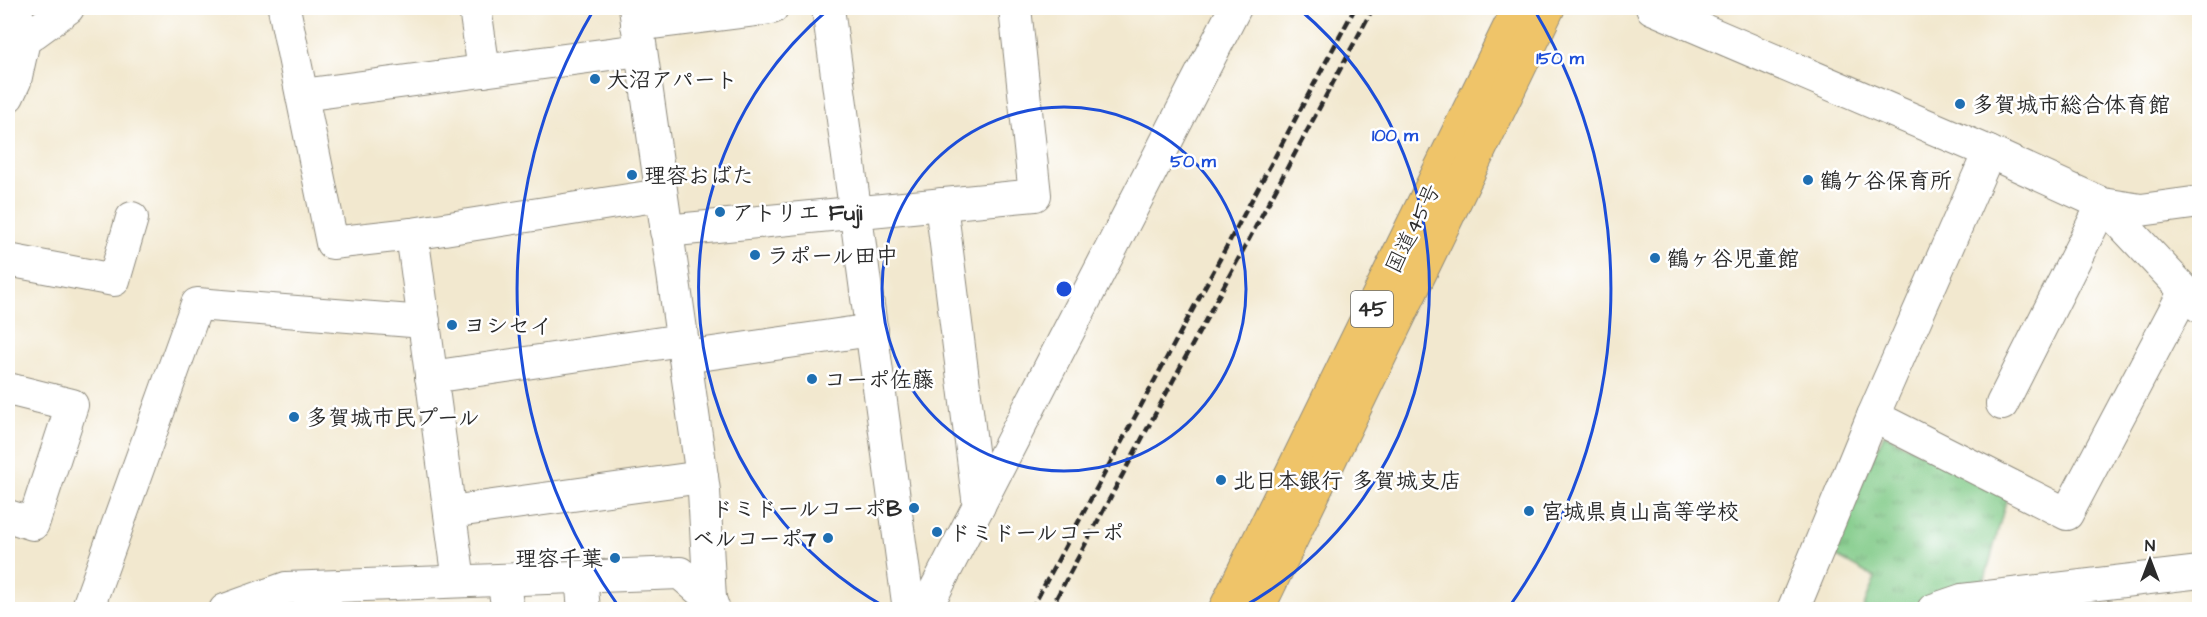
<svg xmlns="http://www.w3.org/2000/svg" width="2207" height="617" font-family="'Architects Daughter','Klee One',sans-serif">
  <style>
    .grass { fill: url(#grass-tufts); stroke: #567a59; stroke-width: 1.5 }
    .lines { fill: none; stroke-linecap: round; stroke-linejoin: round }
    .minor-casing { stroke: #8e8a7d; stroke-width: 34 }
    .highway-casing { stroke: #8e8a7d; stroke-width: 35 }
    .minor { stroke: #fff; stroke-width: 32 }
    .highway { stroke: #efc469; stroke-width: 33 }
    .rail { stroke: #2b2b2b; stroke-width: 4.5; stroke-dasharray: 9 4.5; stroke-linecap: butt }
    .ring { fill: none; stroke: #1d4ed8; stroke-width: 3 }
    .poi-dot { fill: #1f6fb2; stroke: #fff; stroke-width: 2 }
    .labels { text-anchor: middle; stroke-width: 5; stroke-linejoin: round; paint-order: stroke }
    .shield { fill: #fff; stroke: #6b6b6b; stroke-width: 1.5 }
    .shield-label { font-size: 21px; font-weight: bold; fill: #2b2b2b }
    .poi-label { font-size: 22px; font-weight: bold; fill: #2b2b2b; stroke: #fff; text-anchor: start }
    .street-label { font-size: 22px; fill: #2b2b2b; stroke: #fff }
    .centre { fill: #1d4ed8; stroke: #fff; stroke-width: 3 }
    .ring-label { font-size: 18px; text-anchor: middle; font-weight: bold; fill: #1d4ed8; stroke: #fff; stroke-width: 5; stroke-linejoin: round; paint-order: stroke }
  </style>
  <defs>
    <pattern id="grass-tufts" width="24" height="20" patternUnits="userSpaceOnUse" patternTransform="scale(1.5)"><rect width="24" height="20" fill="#80ca87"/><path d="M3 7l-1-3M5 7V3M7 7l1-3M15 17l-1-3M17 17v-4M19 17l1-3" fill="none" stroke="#69a46f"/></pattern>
  </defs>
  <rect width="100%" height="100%" fill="#fff"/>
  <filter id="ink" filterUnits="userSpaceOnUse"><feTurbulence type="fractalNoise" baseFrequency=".0167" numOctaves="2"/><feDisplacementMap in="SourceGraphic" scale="12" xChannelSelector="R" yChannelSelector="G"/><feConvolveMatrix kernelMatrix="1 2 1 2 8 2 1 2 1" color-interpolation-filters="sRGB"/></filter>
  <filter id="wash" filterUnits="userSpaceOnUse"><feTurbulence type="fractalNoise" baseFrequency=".008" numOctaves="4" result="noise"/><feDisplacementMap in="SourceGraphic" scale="24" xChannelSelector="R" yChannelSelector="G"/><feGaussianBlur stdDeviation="1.35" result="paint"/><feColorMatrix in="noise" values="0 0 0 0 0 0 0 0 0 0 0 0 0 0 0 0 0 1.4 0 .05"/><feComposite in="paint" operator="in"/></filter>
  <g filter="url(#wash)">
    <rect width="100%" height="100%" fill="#f2e8cf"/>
    <polygon class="grass" points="1884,434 2007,497 1983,587 1928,609 1863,609 1875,578 1830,553"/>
  </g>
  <g filter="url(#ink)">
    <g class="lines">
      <defs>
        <g id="minor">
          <polyline points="15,8 24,40"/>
          <polyline points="284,8 332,243 412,234 459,581"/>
          <polyline points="475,8 484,71"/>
          <polyline points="635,8 704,491 710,599"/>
          <polyline points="828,8 909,610"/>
          <polyline points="1652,8 1989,152 2103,204 2141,210 2200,202"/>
          <polyline points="637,25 772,8"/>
          <polyline points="302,95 640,50"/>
          <polyline points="8,96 15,81 24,40 68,8"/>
          <polyline points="941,204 979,506"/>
          <polyline points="666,231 1035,195 1015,8"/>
          <polyline points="412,234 661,195"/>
          <polyline points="8,260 114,280 132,218"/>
          <polyline points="685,357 872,330"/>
          <polyline points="431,377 682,340"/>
          <polyline points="8,389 72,405 33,524 8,516"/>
          <polyline points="2002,404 2103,204 2199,306"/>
          <polyline points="1873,416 2067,514 2185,291"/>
          <polyline points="450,512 702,477"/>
          <polyline points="581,577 584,610"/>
          <polyline points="503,580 508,610"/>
          <polyline points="87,610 197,304 424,322"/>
          <polyline points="225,610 286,588 680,573 710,599 714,610"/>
          <polyline points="925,610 1235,8"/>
          <polyline points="1793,610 1873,416 1989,152"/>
          <polyline points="1933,610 1962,600 2200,572"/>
        </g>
        <g id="highway">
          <polyline points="1225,610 1519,8"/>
          <polyline points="1257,610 1548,8"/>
        </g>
      </defs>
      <use href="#minor" class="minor-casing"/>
      <use href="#highway" class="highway-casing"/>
      <use href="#minor" class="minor"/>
      <use href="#highway" class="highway"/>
      <g class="rail">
        <polyline points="1031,610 1355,8"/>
        <polyline points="1050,610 1373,8"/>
      </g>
    </g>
  </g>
  <g class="ring">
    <circle cx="1064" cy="289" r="182"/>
    <path d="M887 608A365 365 0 0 1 829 9M1299 9A365 365 0 0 1 1241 608"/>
    <path d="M619 607A547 547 0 0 1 593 11M1535 11A547 547 0 0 1 1509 607"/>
  </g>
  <g class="poi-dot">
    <circle cx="595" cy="79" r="6"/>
    <circle cx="1960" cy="104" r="6"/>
    <circle cx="632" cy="175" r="6"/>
    <circle cx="1808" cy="180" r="6"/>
    <circle cx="720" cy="212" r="6"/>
    <circle cx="755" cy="255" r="6"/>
    <circle cx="1655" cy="258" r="6"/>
    <circle cx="452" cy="325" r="6"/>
    <circle cx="812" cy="379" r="6"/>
    <circle cx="294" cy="417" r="6"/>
    <circle cx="1221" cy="480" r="6"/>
    <circle cx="914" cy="508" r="6"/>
    <circle cx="1529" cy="511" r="6"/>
    <circle cx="937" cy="532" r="6"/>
    <circle cx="828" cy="538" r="6"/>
    <circle cx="615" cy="558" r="6"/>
  </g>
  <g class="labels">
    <rect class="shield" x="1351" y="291" width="42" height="36" rx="4.5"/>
    <g class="shield-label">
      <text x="1372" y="316">45</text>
    </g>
    <g class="poi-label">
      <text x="607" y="87">大沼アパート</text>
      <text x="1972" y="112">多賀城市総合体育館</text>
      <text x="644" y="183">理容おばた</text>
      <text x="1820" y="188">鶴ケ谷保育所</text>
      <text x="732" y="220">アトリエ Fuji</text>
      <text x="767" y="263">ラポール田中</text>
      <text x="1667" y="266">鶴ヶ谷児童館</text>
      <text x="464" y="333">ヨシセイ</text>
      <text x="824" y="387">コーポ佐藤</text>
      <text x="306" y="425">多賀城市民プール</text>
      <text x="1233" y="488">北日本銀行 多賀城支店</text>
      <text x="902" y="516" text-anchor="end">ドミドールコーポB</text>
      <text x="1541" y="519">宮城県貞山高等学校</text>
      <text x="949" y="540">ドミドールコーポ</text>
      <text x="816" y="546" text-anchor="end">ベルコーポ7</text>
      <text x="603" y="566" text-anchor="end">理容千葉</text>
    </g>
    <g class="street-label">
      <text transform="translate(1412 228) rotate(-64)" y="8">国道45号</text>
    </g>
  </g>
  <circle cx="1064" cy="289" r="9" class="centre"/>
  <g class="ring-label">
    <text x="1560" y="64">150 m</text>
    <text x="1395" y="141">100 m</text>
    <text x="1193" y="167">50 m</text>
  </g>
  <rect width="2207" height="617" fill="none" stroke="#fff" stroke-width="30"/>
  <g transform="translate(2150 560)" stroke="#ffffff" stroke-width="4.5" paint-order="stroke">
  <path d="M0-4.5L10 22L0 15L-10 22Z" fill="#2b2b2b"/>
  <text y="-9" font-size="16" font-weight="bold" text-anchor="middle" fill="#2b2b2b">N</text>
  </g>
</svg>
